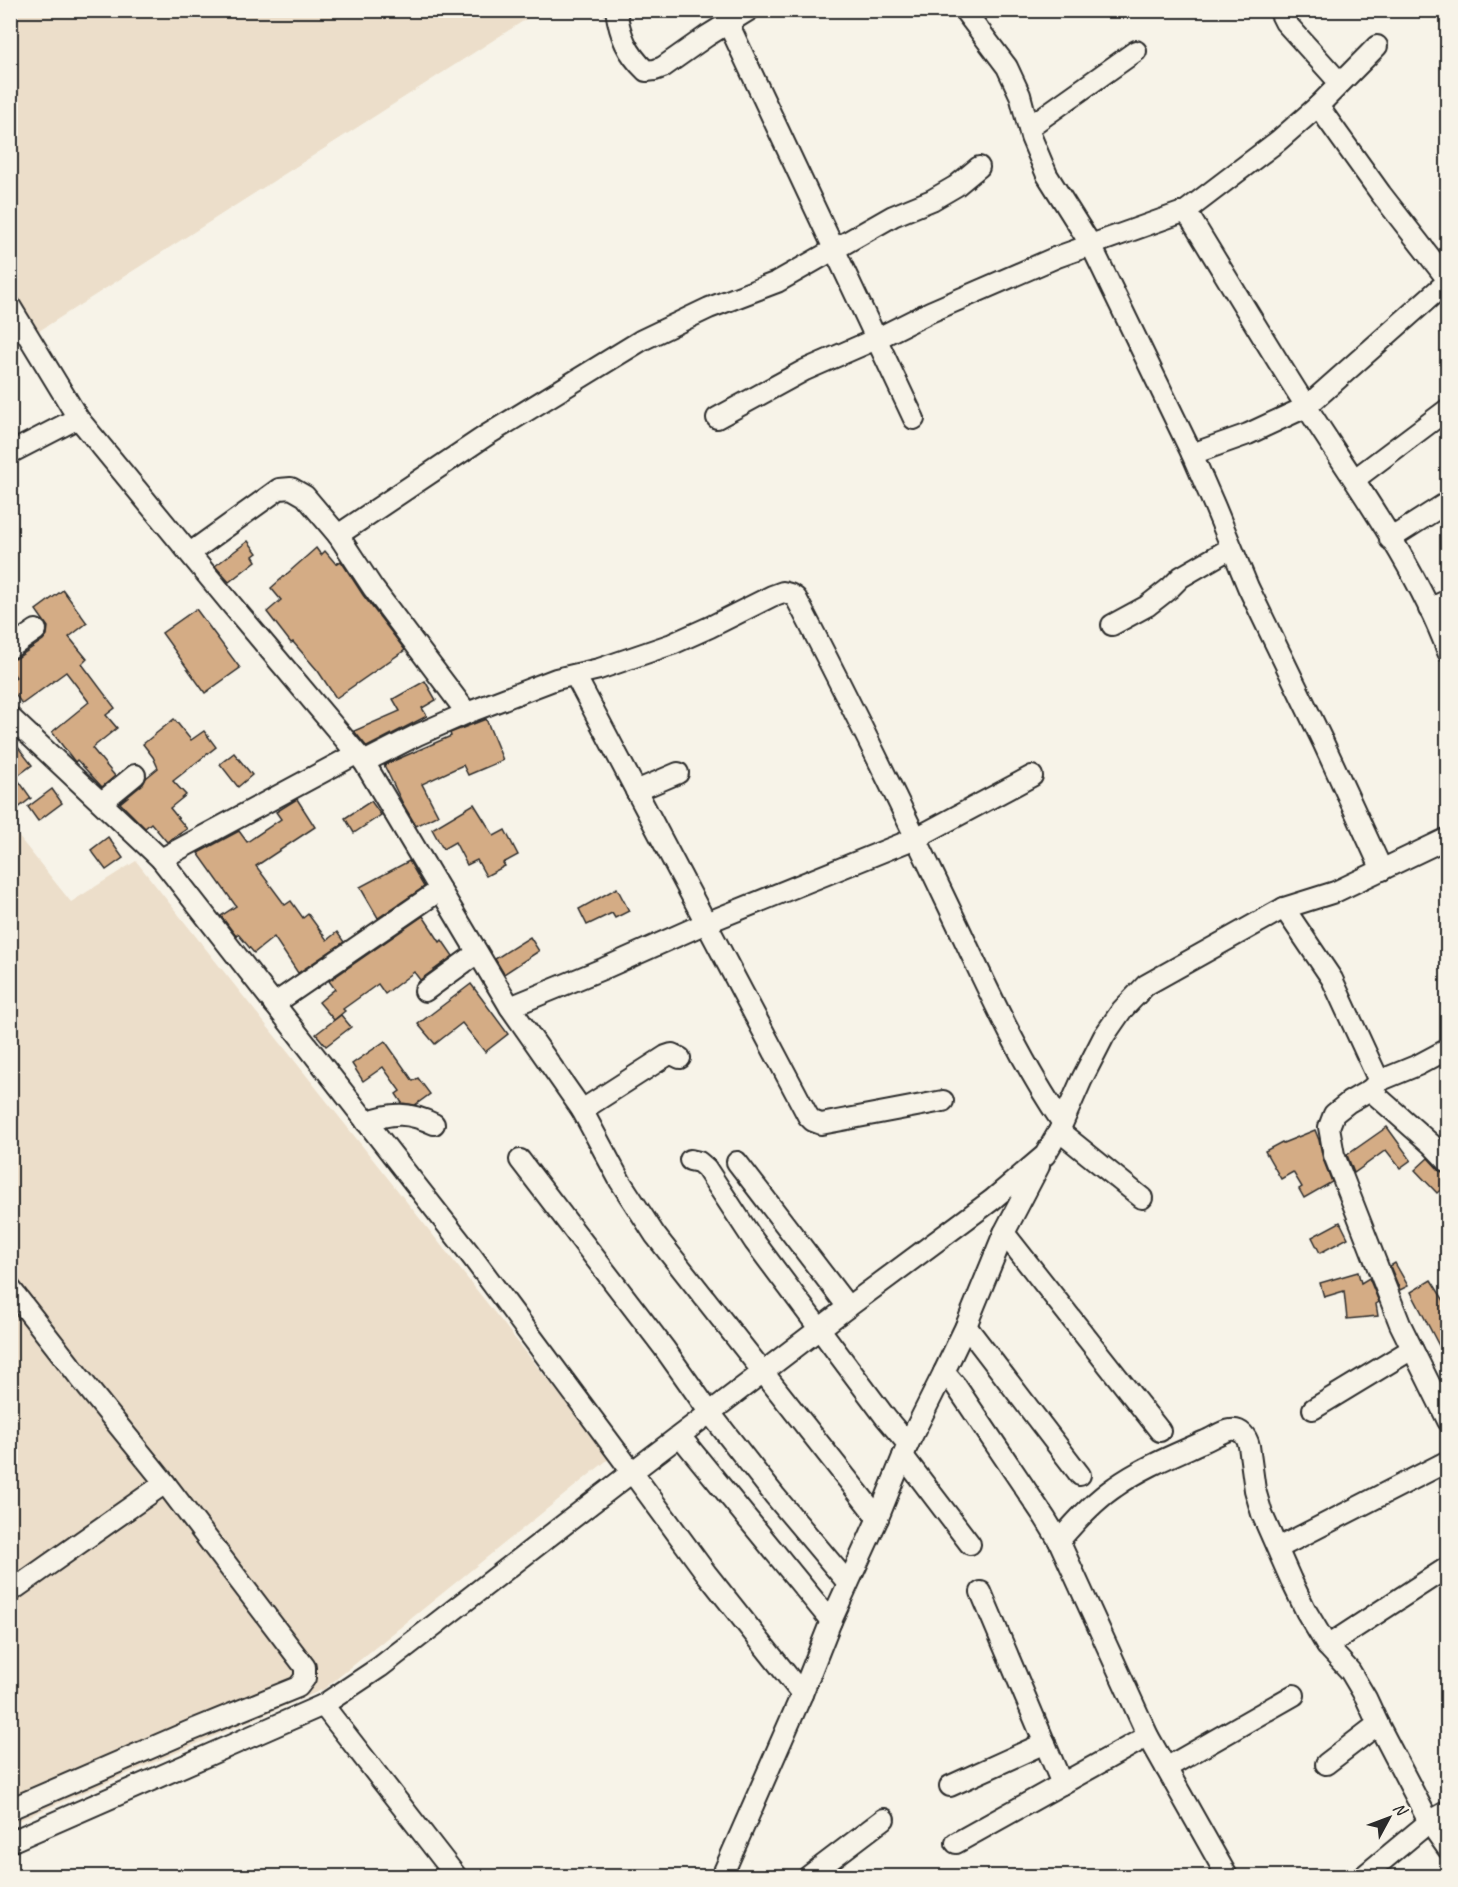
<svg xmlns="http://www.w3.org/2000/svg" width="1458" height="1887" font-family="Caveat,sans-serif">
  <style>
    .built { fill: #ecdeca }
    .building { fill: #d4ac85; stroke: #2b2b2b; stroke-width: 1.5 }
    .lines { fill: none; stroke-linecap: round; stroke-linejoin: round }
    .minor-casing { stroke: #2b2b2b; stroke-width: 24 }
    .minor { stroke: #f7f3e8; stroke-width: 20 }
  </style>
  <rect width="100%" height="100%" fill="#f7f3e8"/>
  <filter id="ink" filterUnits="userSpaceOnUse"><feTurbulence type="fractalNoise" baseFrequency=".0167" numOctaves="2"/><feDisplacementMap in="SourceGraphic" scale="12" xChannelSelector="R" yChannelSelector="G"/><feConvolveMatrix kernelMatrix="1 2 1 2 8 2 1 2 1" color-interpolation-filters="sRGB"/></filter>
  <g filter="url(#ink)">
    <g class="built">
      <polygon points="11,11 539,11 14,347 11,347"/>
      <polygon points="10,826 71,902 136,861 610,1458 324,1689 11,1824"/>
    </g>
    <g class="building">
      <polygon points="248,541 257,553 253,556 256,561 229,582 215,566"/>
      <polygon points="316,548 321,555 325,551 336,564 341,561 363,595 405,650 336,698 318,671 293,642 291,643 267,612 281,600 271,588"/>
      <polygon points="63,590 87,623 69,637 87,659 82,664 115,708 106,715 117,728 92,748 115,776 102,787 77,760 75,762 52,732 89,702 66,672 22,704 10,687 10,681 16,677 10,669 10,660 17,658 43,640 47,635 48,627 36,610"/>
      <polygon points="196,609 240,668 205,693 162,633"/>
      <polygon points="425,681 436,700 422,708 427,716 367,747 354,731 400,711 393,699"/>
      <polygon points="174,719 191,740 204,731 216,747 173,781 186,795 170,808 187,829 167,842 151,823 145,828 120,803 143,784 146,778 158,768 153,757 143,744"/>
      <polygon points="486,719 503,760 468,775 463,765 422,784 438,815 416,826 403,804 384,765 451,736 450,733"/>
      <polygon points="10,737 32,765 16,777 31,798 17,809 10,801"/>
      <polygon points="234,753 252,775 238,787 220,764"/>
      <polygon points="52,789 62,803 38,821 28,807"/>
      <polygon points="297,799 315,827 256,866 285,905 291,901 303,918 308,914 327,940 337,932 344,942 298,973 274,937 254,953 238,934 236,936 221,916 236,906 198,853 239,831 247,842 281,819 276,812"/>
      <polygon points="371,801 381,815 354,833 345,818"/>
      <polygon points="474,804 494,836 505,830 518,855 503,863 505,866 486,876 477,860 467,865 455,842 443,849 432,829"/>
      <polygon points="108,837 123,858 106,870 91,850"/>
      <polygon points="409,861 424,887 378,918 360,887"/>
      <polygon points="617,888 629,911 615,918 612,913 587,925 579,909"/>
      <polygon points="423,916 440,942 442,940 453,956 420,980 414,972 385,994 378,984 343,1009 345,1011 334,1020 319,1002 335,989 329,981"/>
      <polygon points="530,937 539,951 504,974 495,959"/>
      <polygon points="471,984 508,1034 485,1052 462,1023 435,1044 418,1024"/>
      <polygon points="341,1015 351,1027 326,1046 316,1034"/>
      <polygon points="385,1041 413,1081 418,1078 430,1094 415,1105 402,1103 396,1094 400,1091 383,1067 363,1081 352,1064"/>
      <polygon points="1387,1127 1411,1160 1400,1168 1386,1150 1354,1173 1347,1155"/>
      <polygon points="1315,1130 1319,1140 1323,1159 1332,1182 1304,1198 1299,1189 1302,1187 1293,1172 1281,1179 1265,1151 1282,1142 1283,1143"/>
      <polygon points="1428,1158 1440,1171 1448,1174 1448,1183 1437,1193 1415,1170"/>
      <polygon points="1340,1222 1348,1238 1320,1253 1312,1237"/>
      <polygon points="1395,1263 1408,1286 1400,1290 1390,1266"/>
      <polygon points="1358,1272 1361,1283 1369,1278 1379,1302 1376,1304 1378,1316 1347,1319 1344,1291 1324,1297 1320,1283"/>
      <polygon points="1431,1280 1448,1307 1448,1363 1411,1292"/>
    </g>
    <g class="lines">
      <defs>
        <g id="minor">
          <path d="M616,10C620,36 627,53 646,71L655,70L663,67L707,36L749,10"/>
          <polyline points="964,10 1007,67 1020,95 1031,137 1047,175 1091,245 1192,454 1215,507 1248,587 1323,742 1382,870"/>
          <polyline points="1279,10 1285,22 1340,83"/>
          <polyline points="728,23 914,419"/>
          <polyline points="1318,106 1381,194 1448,280"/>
          <polyline points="1029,127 1136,51"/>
          <path d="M1186,211C1226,276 1265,342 1306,406C1355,483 1416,565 1448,652"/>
          <polyline points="10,306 78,418 231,604 364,762 510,1007 605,968 706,923 916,838 1032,776"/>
          <polyline points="717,418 805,370 876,339 930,312 1057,257 1186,211 1278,141 1318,106 1377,46"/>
          <polyline points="10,453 78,418"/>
          <polyline points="1192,454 1248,434 1306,407 1448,281"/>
          <polyline points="1355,479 1448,409"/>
          <polyline points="338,535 373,588 467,713"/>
          <polyline points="1390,539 1448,502"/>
          <polyline points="190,553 279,489 291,488 305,496 338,535 487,435 642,340 709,308 777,282 893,216 932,200 956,186 979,167"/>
          <polyline points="1429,609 1448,600"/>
          <polyline points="1112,625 1147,606 1170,588 1181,577 1231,548"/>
          <polyline points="10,648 36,630"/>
          <polyline points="575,675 808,1116 813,1121 821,1124 943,1101"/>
          <polyline points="10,717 161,859 473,1258 632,1472 848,1307 992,1200 1045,1155 1059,1131 1082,1079 1104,1036 1122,1010 1146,985 1284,908 1335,892 1448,838"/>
          <path d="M364,762L417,735L467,713L556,679L599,669L672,644L710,627L772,596L783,592L790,594L796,598C849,699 899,802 948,905C982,976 1017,1057 1062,1122"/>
          <polyline points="636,791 678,773"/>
          <polyline points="102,802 135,775"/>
          <polyline points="161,859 356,754"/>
          <polyline points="1284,908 1332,979 1379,1081"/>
          <polyline points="425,991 477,953"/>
          <polyline points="274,1004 440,890"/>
          <polyline points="510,1007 582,1110 620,1181 655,1235 878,1518"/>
          <polyline points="1448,1049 1418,1065 1379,1081 1370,1090 1349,1102 1334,1114 1329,1127 1334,1155 1400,1324 1448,1421"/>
          <polyline points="1370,1090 1431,1144 1448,1162"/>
          <polyline points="582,1110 666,1056 672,1054 680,1058"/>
          <path d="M366,1122C392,1112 409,1112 434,1124"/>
          <polyline points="1059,1131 1142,1198"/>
          <polyline points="520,1160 664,1348 710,1413 775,1496 848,1583"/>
          <polyline points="690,1160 699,1162 706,1168 754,1241 886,1418 908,1444"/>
          <polyline points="737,1162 848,1307"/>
          <polyline points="1039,1166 1004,1233 966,1326 944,1372 956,1386 1045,1518 1059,1541 1148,1736 1227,1876"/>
          <polyline points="1004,1233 1160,1431"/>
          <polyline points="10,1288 88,1388 165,1483 305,1667 305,1678 298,1687 190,1731 10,1809"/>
          <polyline points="966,1326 1080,1475"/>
          <polyline points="1313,1409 1412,1349"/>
          <polyline points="680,1436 831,1621"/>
          <polyline points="903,1456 970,1544"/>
          <path d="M1059,1541C1075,1522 1094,1501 1115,1487C1143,1467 1174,1455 1205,1441C1213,1438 1222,1431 1230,1430C1241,1428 1247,1437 1249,1446L1255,1490L1262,1514L1291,1580L1306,1611L1327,1646L1350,1671L1366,1698L1378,1724L1429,1822L1448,1849"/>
          <polyline points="1278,1548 1448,1461"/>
          <polyline points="10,1592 165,1483"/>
          <polyline points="981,1592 1062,1784"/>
          <polyline points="1327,1646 1448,1567"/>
          <polyline points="323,1705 456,1876"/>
          <polyline points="1326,1764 1378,1724"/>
          <polyline points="1166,1768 1294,1695"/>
          <polyline points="950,1786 1045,1743"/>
          <polyline points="10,1842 323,1705 380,1667 632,1472 706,1573 802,1694"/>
          <polyline points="956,1843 1148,1736"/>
          <polyline points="722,1876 802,1694 831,1621 878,1518 908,1444 944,1372"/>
          <polyline points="809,1876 884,1819"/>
          <polyline points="1364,1876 1429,1822 1448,1811"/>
        </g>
      </defs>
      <use href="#minor" class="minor-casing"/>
      <use href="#minor" class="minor"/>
    </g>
  </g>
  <rect width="1458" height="1887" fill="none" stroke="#f7f3e8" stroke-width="36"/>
  <rect x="18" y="18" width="1422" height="1851" fill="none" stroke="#2b2b2b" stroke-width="2" filter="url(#ink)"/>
  <g transform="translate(1389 1818) rotate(49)" stroke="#f7f3e8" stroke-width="4.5" paint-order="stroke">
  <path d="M0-4.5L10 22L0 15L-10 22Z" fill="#2b2b2b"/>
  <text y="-9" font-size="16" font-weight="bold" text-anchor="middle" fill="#2b2b2b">N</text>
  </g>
</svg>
